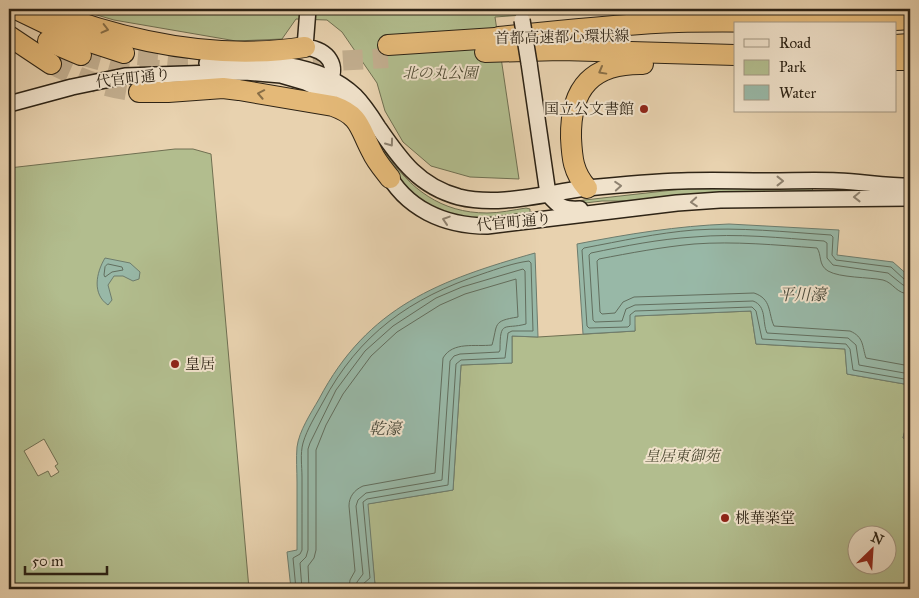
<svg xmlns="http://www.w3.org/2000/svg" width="919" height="598" font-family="'IM FELL Great Primer','Noto Serif JP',serif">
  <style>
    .green { fill: #b2bd8e; stroke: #707052; fill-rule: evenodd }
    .water { fill: #98b8a7; stroke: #6d7c6d }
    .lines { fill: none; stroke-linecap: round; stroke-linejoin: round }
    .shore { stroke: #626e5e; stroke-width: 1 }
    .highway-tunnel { stroke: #c3af90; stroke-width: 20; stroke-dasharray: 20 10; stroke-linecap: butt }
    .secondary-casing { stroke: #2d2315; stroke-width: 18 }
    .highway-casing { stroke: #2d2315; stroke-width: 22 }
    .secondary { stroke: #f0e2cb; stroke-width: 15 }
    .highway { stroke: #e4b978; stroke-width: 20 }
    .secondary-bridge-casing { stroke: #2d2315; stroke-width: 18; stroke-linecap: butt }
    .secondary-bridge { stroke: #f0e2cb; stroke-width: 15 }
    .oneway { stroke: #886e46 }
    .oneway2 { stroke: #8e8270 }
    .poi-dot { fill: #8f2418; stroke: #f0e2cb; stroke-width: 2 }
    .labels { text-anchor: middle; stroke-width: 4; stroke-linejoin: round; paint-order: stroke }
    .street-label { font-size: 15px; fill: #2d2315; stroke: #f0e2cb }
    .park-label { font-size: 15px; font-style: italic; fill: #4e4a33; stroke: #f0e2cb }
    .poi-label { font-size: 15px; fill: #2d2315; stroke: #f0e2cb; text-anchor: start }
    .water-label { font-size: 16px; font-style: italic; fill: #48483a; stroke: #f0e2cb }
  </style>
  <rect width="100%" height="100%" fill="#e8d2af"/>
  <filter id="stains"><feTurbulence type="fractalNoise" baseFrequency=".004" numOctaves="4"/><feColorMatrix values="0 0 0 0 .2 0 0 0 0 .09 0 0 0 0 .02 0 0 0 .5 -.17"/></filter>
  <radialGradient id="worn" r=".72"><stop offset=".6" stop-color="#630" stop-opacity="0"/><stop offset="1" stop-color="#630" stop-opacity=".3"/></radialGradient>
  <g class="green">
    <polygon points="76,9 607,9 495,17 519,179 470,177 431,166 403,142 385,111 377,83 342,32 327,20 296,19 282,39 236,41 114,20"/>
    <path d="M175,149H193L211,154L249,589H9V168ZM44,439L58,464L55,466L59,472L51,477L48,471L38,476L24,451Z"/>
    <path d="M383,152H385C410,189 441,213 487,213C500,213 513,210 526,208L530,209V212L528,214C512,216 495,220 479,219C450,218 419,204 401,182C394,173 389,162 383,152Z"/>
    <polygon points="811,188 815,192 811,194 696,194 632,201 602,201 568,205 567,202 682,189"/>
    <path d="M751,311L756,344L845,349L847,374L910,385V411L903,438L910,440V589H367V586L375,585L367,504L453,490L461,365L512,363V336L538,337L635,331L634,316ZM856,536H886V566H856Z"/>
  </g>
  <g class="water">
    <polygon points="910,72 910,121 906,118"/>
    <polygon points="910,151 910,238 908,237 906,209"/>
    <path d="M729,224L839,230L837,255L893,262L910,277V385L847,374L845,349L756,344L751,311L635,316V331L583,334L577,244C628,234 677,226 729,224Z"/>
    <path d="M535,253L538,337L512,336V363L461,365L453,490L368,504L375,585L367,586V589H291L287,552L297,550C297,527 297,505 297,482C297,471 296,458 297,447C299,431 311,413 319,399C368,306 440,280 535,253Z"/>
    <path d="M105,258L130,263L140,272L139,279L133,281L123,276H114L108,285L112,300L108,305C92,294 96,273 105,258Z"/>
    <polygon points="910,411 910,440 903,438"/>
  </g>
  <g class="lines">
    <g class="shore">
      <polygon points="108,264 122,267 123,270 112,272 105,277 104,275 105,267"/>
      <path d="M910,281L905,280L891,267L836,260L832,255L833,237L831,235C786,232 739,227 694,230C657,233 621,241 584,248L582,250L587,326L589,328L628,327L630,325V315L635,311L752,307L756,311L762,339L846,344L850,349L853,370L910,380"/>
      <path d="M910,287L903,285L888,273L833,265L827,258V243L824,241C781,238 737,233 694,237C659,239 625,246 591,253L589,255L593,320L595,322L622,321L626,309L635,305L753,301C767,306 762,322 767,333L848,338L856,345L859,365L910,374"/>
      <path d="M910,294C896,294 894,283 883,280C869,277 840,278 828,271C818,265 822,255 817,248C776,245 734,241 694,244C662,247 630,253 599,259L597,261L600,312L602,314L615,313L623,302L634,297L754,293C772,299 768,313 774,326L850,331C864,337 862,346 866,358L910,366"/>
      <path d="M296,589L293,558L300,554L302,550C302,526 302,501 302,477C302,466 300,454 303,443C307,429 316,415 323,402C359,334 410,298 482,274C497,269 513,263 529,261L531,263L533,331H512L508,333L505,358L461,360L456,364L448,485L367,499L363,502L370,578L363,584V589"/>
      <path d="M302,589L300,563L306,557L308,550V449L310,443L336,390L365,351L393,326L436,298L462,287L523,269L525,271L526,324C504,330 500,319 500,350L499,352L460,354L454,356L450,361L442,480L366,493L358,500L356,506L363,574L357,582L356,589"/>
      <path d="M309,589L308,566L314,558L316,550V450L326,425L343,394L371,356L397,332L440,305L465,294L516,279L518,317C492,321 498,324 492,345C475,347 453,341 443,358L435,473L363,486C354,490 349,497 349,506L355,571L350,580L349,589"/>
    </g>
    <g class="highway-tunnel">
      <polyline points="81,55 124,67 159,70"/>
      <polyline points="138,55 169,58 219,57"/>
      <path d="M51,64C81,79 105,88 139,92"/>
      <polyline points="283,64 388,58"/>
    </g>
    <defs>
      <g id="secondary">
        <path d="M308,9L305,47C328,50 341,66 326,86"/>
        <path d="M207,63C253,59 319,61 355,96C364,105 371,116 378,127C400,159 418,186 459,197C500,207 545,193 587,188C618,185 651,182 682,181C711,180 740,181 770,181C792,181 815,180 838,181C862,182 886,186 910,186"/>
        <path d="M529,63L548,194C559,207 563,210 580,209"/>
        <polyline points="9,104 72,87 125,76 245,72 281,75 305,82 348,102 360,114"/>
        <path d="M385,169C405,209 445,226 487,226L677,203L720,200L910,198"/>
      </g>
      <g id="highway">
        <polyline points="16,9 72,36 124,53"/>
        <path d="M42,9C124,41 217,61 305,47"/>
        <polyline points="9,36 51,64"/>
        <path d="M499,37C559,31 618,24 678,22C755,20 833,25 910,19"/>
        <polyline points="48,41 81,55"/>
        <polyline points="388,45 511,37"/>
        <polyline points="895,45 910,44"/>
        <polyline points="485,52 561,50 735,55"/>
        <polyline points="895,60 910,60"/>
        <path d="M139,92H168L223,88L239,90L333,106C361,116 359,128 372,152C376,161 383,169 390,178"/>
        <path d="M587,188C573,172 572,158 571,138C570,87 593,63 643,64"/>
      </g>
    </defs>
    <use href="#secondary" class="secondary-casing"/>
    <use href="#highway" class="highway-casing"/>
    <use href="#secondary" class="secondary"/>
    <use href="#highway" class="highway"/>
    <defs>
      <polyline id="secondary-bridge" points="522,20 529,63"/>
    </defs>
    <use href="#secondary-bridge" class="secondary-bridge-casing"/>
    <use href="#secondary-bridge" class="secondary-bridge"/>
  </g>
  <defs><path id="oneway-chevron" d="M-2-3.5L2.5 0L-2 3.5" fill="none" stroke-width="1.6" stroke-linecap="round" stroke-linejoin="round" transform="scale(1.25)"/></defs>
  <g class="oneway">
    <use href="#oneway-chevron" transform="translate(105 29) rotate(14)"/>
    <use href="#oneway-chevron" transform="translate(602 71) rotate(151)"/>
    <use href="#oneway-chevron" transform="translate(261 94) rotate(-169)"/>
  </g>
  <g class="oneway2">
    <use href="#oneway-chevron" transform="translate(390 143) rotate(54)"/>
    <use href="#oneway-chevron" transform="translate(780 181)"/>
    <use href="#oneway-chevron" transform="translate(618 186) rotate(-4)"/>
    <use href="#oneway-chevron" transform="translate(857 197) rotate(179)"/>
    <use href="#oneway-chevron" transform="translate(694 202) rotate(176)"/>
    <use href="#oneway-chevron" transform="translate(446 220) rotate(-162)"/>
  </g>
  <g class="poi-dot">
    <circle cx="644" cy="109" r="5"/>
    <circle cx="175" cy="364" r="5"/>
    <circle cx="725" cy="518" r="5"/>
  </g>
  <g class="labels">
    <g class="street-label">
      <text transform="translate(562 37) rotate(-1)" y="5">首都高速都心環状線</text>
      <text transform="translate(133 78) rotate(-6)" y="5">代官町通り</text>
      <text transform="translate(514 222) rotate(-5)" y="5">代官町通り</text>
    </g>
    <g class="park-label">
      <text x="440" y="78">北の丸公園</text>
      <text x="682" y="461">皇居東御苑</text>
    </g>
    <g class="poi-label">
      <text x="634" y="114" text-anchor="end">国立公文書館</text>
      <text x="185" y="369">皇居</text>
      <text x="735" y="523">桃華楽堂</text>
    </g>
    <g class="water-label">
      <text x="802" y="300">平川濠</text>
      <text x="385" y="434">乾濠</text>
    </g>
  </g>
  <rect width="919" height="598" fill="none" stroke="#e8d2af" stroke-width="30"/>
  <rect x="10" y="10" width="899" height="578" fill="none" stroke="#2d2315" stroke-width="2.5"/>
  <rect x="15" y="15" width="889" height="568" fill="none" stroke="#2d2315"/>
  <rect x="734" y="22" width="162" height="90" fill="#f0e2cb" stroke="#a29682"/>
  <rect x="744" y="39" width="25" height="8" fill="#f0e2cb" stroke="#a29682"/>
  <text x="779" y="48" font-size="15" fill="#2d2315">Road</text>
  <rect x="744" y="60" width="25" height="15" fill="#b2bd8e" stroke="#a29682"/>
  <text x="779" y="72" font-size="15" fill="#2d2315">Park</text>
  <rect x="744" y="85" width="25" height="15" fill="#98b8a7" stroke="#a29682"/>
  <text x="779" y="98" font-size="15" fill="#2d2315">Water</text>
  <g transform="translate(872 550) rotate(25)"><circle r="24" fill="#f0e2cb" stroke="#a29682"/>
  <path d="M0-4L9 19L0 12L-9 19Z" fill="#8f2418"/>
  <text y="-8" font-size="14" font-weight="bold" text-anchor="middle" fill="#2d2315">N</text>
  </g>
  <path d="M25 566v8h82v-8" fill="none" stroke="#2d2315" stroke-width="2.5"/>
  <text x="32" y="566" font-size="15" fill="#2d2315" stroke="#f0e2cb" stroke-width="4" paint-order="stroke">50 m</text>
  <rect width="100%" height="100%" filter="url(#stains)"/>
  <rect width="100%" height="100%" fill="url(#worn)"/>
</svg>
